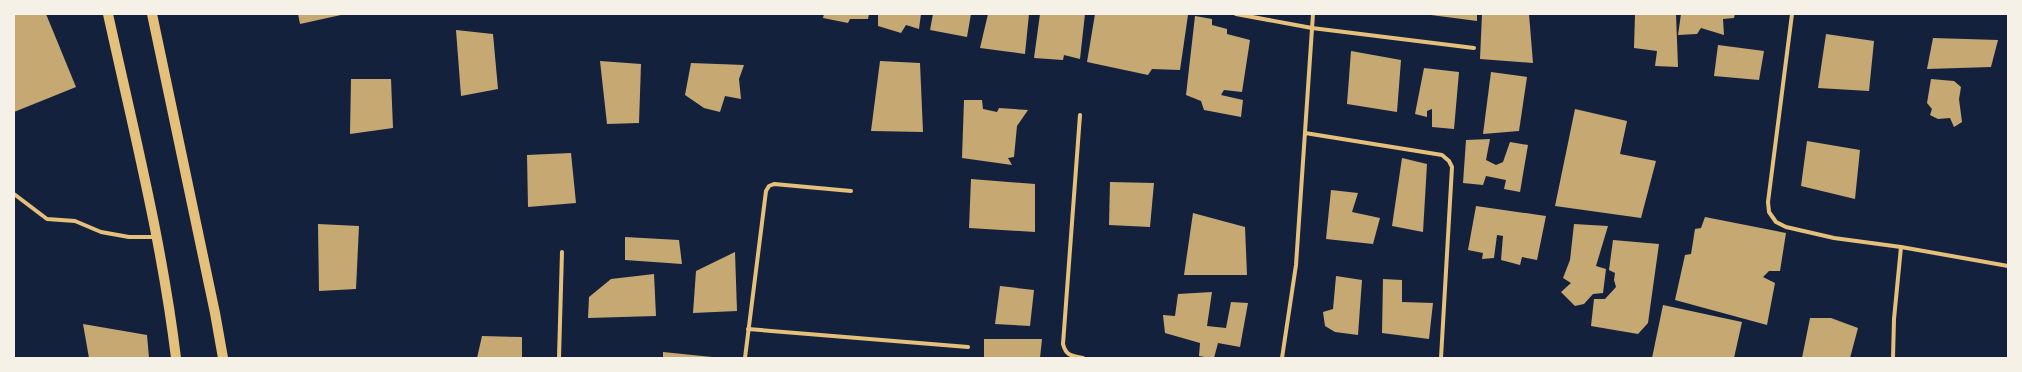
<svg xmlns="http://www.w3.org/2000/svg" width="2022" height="372" font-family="'Space Grotesk',sans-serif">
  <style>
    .building { fill: #c6a872 }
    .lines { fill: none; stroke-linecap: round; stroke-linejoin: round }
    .minor { stroke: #e5c07b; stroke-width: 4 }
    .primary { stroke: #e5c07b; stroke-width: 10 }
  </style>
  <rect width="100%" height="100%" fill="#14213d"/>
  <g class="building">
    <polygon points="14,14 46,14 76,87 14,112"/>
    <polygon points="298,14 341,14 341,15 300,24"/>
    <polygon points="824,14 869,14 868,19 850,19 848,23 823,18"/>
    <polygon points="878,14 921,14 919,29 906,25 901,33 878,26"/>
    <polygon points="933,14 971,14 967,37 930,30"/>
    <polygon points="988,14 1029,14 1025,54 980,48"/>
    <polygon points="1040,14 1085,14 1080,59 1064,55 1063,60 1034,58"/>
    <polygon points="1095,14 1188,15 1180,70 1152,69 1148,75 1087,62"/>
    <polygon points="1431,14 1477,14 1477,21 1431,15"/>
    <polygon points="1482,14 1529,14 1533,63 1480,59"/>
    <polygon points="1635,14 1676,14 1678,67 1655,66 1657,51 1634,48"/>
    <polygon points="1681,14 1735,14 1734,18 1723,19 1724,35 1701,28 1697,34 1678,35"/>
    <polygon points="1195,16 1212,19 1212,25 1227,29 1227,34 1250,40 1242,92 1224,90 1221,95 1243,100 1241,117 1204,110 1201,101 1186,95"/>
    <polygon points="456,30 493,34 498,89 461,96"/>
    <polygon points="1826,34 1874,41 1869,91 1818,88"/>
    <polygon points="1933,38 1998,40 1991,67 1927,69"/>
    <polygon points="1718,45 1764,51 1759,80 1714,76"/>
    <polygon points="1351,51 1401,60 1397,112 1347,104"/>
    <polygon points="600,61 641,64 639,123 607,124"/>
    <polygon points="880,61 920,63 923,132 871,131"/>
    <polygon points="691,63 744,65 739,79 741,99 725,96 720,112 704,108 685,95"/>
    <polygon points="1424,68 1459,72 1454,129 1432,127 1432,109 1427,111 1427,117 1415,114"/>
    <polygon points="1491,72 1527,77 1519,131 1483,134"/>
    <polygon points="351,79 391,79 393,128 350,134"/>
    <polygon points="1931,79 1954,81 1961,87 1959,99 1962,122 1954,127 1950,118 1938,119 1930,115 1932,109 1927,103"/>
    <polygon points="964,100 982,100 983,109 997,112 999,108 1028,110 1017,126 1014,157 1008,158 1012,165 962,158"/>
    <polygon points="1575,109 1627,121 1620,154 1656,161 1641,218 1555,206"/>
    <polygon points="1490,139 1486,160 1496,165 1503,162 1510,142 1528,145 1520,192 1504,189 1506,180 1486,176 1483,185 1463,183 1466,140"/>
    <polygon points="1807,141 1860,150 1855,199 1801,186"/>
    <polygon points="571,153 576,203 528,207 527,155"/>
    <polygon points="1402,158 1427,164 1423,232 1392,226"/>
    <polygon points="971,179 1035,184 1035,232 969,228"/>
    <polygon points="1110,182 1154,183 1150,227 1109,225"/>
    <polygon points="1331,190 1358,193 1352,212 1380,218 1373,244 1326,239"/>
    <polygon points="1476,206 1546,216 1537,260 1522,257 1520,265 1501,260 1503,236 1497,235 1494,258 1482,259 1483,253 1468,250"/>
    <polygon points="1193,213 1245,227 1247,275 1184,275"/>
    <polygon points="1705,217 1786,233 1780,271 1769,271 1763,277 1775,283 1767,325 1675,300 1685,255 1691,254 1695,229 1701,228"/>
    <polygon points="318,224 359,226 356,289 319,291"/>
    <polygon points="1574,224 1608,226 1596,266 1606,269 1603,293 1593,294 1584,304 1575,306 1561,292 1571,283 1563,278 1570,260"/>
    <polygon points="625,237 679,240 682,264 625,260"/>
    <polygon points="1613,240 1659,244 1648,323 1638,334 1591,326 1594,299 1605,299 1616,287 1614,280 1615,273 1609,270"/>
    <polygon points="735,252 737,311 693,313 696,271"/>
    <polygon points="654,274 656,316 588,318 589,297 611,279"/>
    <polygon points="1336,276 1362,280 1358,335 1335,332 1325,326 1323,312 1333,309"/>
    <polygon points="1383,279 1402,280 1402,302 1433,303 1429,339 1382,333"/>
    <polygon points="1000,286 1034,290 1030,326 995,324"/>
    <polygon points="1212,292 1207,326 1226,328 1231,302 1248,303 1240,347 1218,343 1214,358 1210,358 1199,356 1200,343 1165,333 1163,315 1175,316 1178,294"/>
    <polygon points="1663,305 1742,322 1734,358 1652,358"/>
    <polygon points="1810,318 1831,318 1858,328 1850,358 1802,358"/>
    <polygon points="83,324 147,335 149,358 89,358"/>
    <polygon points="482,336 522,337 522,358 477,358"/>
    <polygon points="984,339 1042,339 1040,358 984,358"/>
    <polygon points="663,352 712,357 663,358"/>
  </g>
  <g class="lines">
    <g class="minor">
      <polyline points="1236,14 1312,28 1474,48"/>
      <polyline points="1792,14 1768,202 1769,212 1776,222 1786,227 1834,238 1901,247 2008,266"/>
      <path d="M1080,115L1063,344C1066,356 1072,356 1083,358"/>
      <polyline points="1305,133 1442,155 1449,161 1452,167 1441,358"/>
      <polyline points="14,194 47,219 75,221 101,232 129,237 156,237"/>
      <polyline points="748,329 968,347"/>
      <polyline points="559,358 562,252"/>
      <polyline points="745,358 766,191 769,186 774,184 851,191"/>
      <polyline points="1282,358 1296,265 1313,14"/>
      <polyline points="1893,358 1894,319 1901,247"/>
    </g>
    <g class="primary">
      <path d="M108,14C133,128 162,242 176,358"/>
      <polyline points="152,14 215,313 223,358"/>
    </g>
  </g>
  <rect width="2022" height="372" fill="none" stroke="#f6f1e7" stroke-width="30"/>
</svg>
